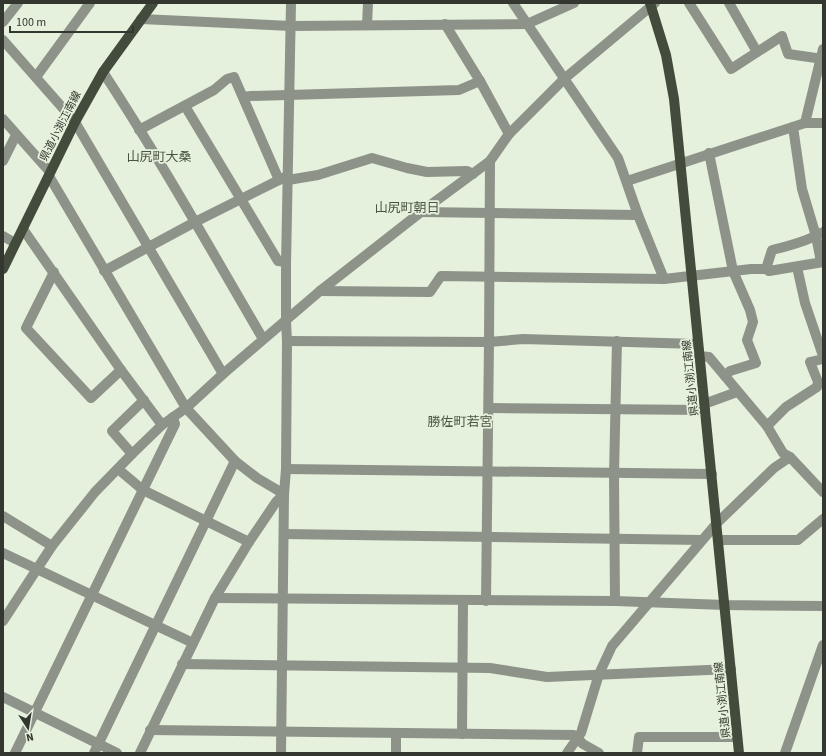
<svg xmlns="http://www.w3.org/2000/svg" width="826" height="756" font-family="'Source Sans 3','Noto Sans JP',sans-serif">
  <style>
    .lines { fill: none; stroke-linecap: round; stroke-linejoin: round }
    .minor { stroke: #8e938a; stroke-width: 10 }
    .major { stroke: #424b3c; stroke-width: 10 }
    .labels { text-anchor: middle; stroke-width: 3.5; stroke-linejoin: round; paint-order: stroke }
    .street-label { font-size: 11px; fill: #33372f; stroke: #e5f1dc }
    .quarter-label { font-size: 13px; fill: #4a5443; stroke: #e5f1dc }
  </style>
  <rect width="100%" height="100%" fill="#e5f1dc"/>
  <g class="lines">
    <g class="minor">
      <polyline points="513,3 618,158 638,215 664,279"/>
      <polyline points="689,3 731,69 782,36 788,54 823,59"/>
      <polyline points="729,3 757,52"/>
      <polyline points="141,19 291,26 527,24 574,3"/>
      <polyline points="3,22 18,3"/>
      <polyline points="445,24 480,81 509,134"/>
      <polyline points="367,25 368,3"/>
      <polyline points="3,40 75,122 223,374"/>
      <path d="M103,72C160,159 211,250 263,339"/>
      <polyline points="36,77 90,3"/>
      <polyline points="243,97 251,96 459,90 480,81"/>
      <polyline points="185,106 278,261 286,262"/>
      <polyline points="3,119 50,172"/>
      <polyline points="805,123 823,49"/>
      <polyline points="793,127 802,189 816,236 821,262"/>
      <polyline points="139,130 214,90 227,79 234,77 279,180"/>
      <polyline points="709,153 733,271 750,310 753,322 747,340 756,363 730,371 725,376"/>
      <polyline points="3,161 16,135"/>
      <polyline points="49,176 186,408 235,461 257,478 284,494"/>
      <polyline points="288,180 318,175 372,158 407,168 427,172 467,171 473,174"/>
      <polyline points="627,181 805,123 823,123"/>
      <polyline points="421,212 638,215"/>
      <polyline points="23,229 121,370 162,425"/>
      <polyline points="3,236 15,243"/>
      <polyline points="797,267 805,303 823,356"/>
      <path d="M766,269L772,250C789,246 808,241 823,232"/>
      <polyline points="104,271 195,222 285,177"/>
      <polyline points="54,272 26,328 91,398 121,370"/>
      <polyline points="320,291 430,292 441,276 664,279 751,269 766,269 769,271 823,262"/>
      <polyline points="287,341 489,342 523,339 698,344"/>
      <polyline points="699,356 709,357 767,426 783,453 790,457 823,492"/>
      <polyline points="704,404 737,392"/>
      <polyline points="489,408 705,410"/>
      <polyline points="767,426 786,407 817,387 818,382 810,362 823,359"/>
      <polyline points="132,454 112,431 144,400"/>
      <polyline points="118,469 143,490 249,542"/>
      <polyline points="286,469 712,474"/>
      <polyline points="3,516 52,546"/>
      <polyline points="284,534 702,540"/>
      <polyline points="718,540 798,540 823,519"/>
      <polyline points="3,553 193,643"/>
      <polyline points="215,598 615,601 725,605 823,606"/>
      <polyline points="486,601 489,342 490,161"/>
      <polyline points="615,601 614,474 617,341"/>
      <polyline points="3,621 52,546 95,492 132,454 162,425 186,408 223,374 320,291 421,212 490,161 509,134 564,79 655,3"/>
      <polyline points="182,664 490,668 547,677 731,669"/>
      <polyline points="3,697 117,753"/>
      <polyline points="150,730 574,735 583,744 599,753"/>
      <polyline points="462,734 463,601"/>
      <polyline points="15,753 175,424 173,417"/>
      <polyline points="94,753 235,461"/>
      <polyline points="140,753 215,598 249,542 276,502 284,494"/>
      <polyline points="281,753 284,494 286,469 287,341 286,321 286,265 291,3"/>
      <polyline points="396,753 396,733"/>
      <polyline points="567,753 581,733 599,674 612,646 717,523 774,468 790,457"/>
      <polyline points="637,753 639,737 737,737"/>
      <polyline points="785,753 823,645"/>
    </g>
    <g class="major">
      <polyline points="650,3 666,55 674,99 739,753"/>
      <polyline points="3,269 75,122 103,72 153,3"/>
    </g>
  </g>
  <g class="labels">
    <g class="street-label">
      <text transform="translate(60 126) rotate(-63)" y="4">県道小渕江南線</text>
      <text transform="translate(690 378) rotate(-96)" y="4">県道小渕江南線</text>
      <text transform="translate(722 700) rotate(-96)" y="4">県道小渕江南線</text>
    </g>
    <g class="quarter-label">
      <text x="159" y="161">山尻町大桑</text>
      <text x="407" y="212">山尻町朝日</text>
      <text x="460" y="426">勝佐町若宮</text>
    </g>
  </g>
  <rect width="826" height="756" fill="none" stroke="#33372f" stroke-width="8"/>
  <g transform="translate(28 728) rotate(168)" stroke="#e5f1dc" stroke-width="3" paint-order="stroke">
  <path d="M0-3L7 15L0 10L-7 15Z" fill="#33372f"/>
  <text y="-6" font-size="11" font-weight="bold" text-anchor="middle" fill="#33372f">N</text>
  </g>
  <path d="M10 26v6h123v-6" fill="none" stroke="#33372f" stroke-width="2"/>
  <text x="16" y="26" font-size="12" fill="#33372f" stroke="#e5f1dc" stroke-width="3" paint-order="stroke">100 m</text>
</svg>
